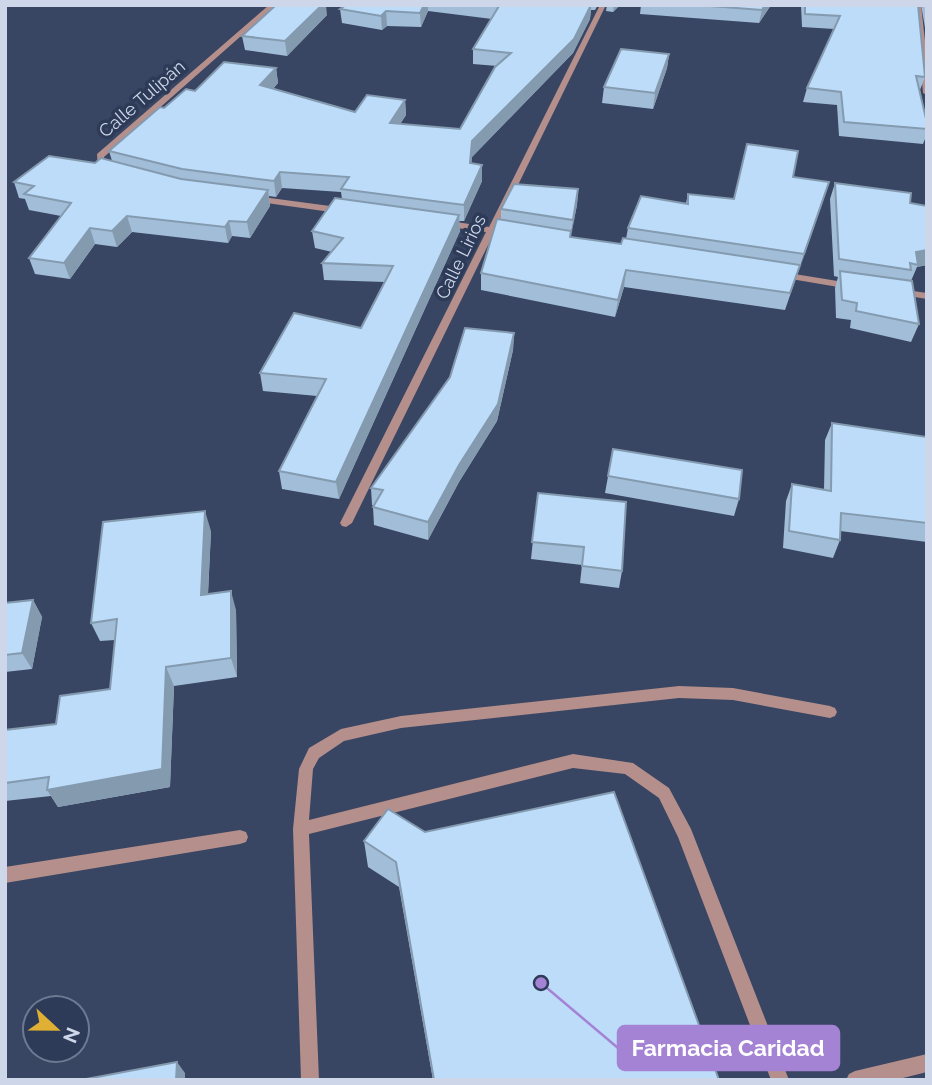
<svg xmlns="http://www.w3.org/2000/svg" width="932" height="1085" font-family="Raleway,sans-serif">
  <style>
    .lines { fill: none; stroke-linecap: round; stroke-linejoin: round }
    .minor { fill: #b48f8b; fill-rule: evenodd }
    .wall { fill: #a2bdd7 }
    .shaded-wall { fill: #849aaf }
    .building { fill: #bcdcfa; stroke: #849aaf; stroke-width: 2 }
    .labels { text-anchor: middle; stroke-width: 7; stroke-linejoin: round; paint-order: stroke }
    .far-street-label { font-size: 18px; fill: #ced7e9; stroke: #2e3b58 }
    .leader { fill: none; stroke: #a482d4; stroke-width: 2.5 }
    .callout-dot { fill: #a482d4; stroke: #2e3b58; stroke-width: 2.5 }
    .callout { fill: #a482d4; stroke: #a482d4; stroke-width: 2.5 }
    .callout-label { font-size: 23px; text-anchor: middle; font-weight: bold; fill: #fff }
  </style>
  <rect width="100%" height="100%" fill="#384563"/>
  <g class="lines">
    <g class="minor">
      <polygon points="269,5 276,5 104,157 105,166 110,167 110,171 98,170 97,154"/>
      <polygon points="600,5 606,5 497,228 512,232 508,235 494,233 352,523 346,527 342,526 340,523 486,232 443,226 439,223 443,220 489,227"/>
      <polygon points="915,5 921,5 927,58 927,95 923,93"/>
      <polygon points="255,196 345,208 349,211 345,214 252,201 252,197"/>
      <polygon points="782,272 850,283 855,286 850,289 779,277 779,273"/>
      <polygon points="899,289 927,293 927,299 896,294 896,290"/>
      <polygon points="679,686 733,688 830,706 835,708 837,712 835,716 830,718 733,700 679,698 401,728 344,741 319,758 313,769 309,820 573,754 633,763 669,788 691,829 789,1080 771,1080 678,837 659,798 625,774 573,768 309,834 319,1080 301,1080 293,829 299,769 309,748 341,729 401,716"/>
      <polygon points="240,830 246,832 248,837 246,842 240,844 5,883 5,867"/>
      <polygon points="927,1054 927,1072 895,1080 846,1080 849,1074 855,1071"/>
    </g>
  </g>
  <g class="wall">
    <polygon points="346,5 598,5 595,10 591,10 590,19 573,53 472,157 471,164 482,165 482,181 464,221 459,221 460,231 339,499 282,489 279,471 317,396 263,391 260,373 361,328 385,282 324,280 322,263 332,252 315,248 312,231 342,199 341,192 282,188 276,197 269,196 270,206 250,238 232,236 228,243 132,232 117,247 95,244 70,279 35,274 29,258 61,216 29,210 25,199 19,198 14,182 112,161 109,151 164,108 195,91 276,68 278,83 273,89 355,112 405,100 406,115 400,124 460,129 497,66 473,64 473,49 492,19 428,11 421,27 387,26 382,30 342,23 340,9"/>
    <polygon points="607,5 620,5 613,12 606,11"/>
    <polygon points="641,5 771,5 759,23 640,14"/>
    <polygon points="801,5 918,5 925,77 920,90 927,123 927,134 923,144 839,136 837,105 803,102 807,88 834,29 802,27"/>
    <polygon points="921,5 927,5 927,39"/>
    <polygon points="327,15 287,56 245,50 242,36"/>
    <polygon points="669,54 667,68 653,109 602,103 604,87"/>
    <polygon points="793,177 829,182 785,310 624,287 615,317 481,290 481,273 501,220 501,209 578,189 577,205 570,237 621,244 626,239 628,228 686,203 688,194 734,199"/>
    <polygon points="835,183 910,203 927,265 917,267 911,281 919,324 911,342 850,328 851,320 836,318 835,288 838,277 834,276 830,199"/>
    <polygon points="514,333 513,350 497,421 459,482 428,540 374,525 373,507 374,506 372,505 371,488"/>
    <polygon points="832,423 927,437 927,542 840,531 840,540 833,558 783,548 786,501 792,484 824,490 825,440"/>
    <polygon points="613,449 739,499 734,516 605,493"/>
    <polygon points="538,493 622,571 619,588 580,583 582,565 531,559"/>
    <polygon points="211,531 208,594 236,610 237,677 174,686 170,787 58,807 51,796 5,801 5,730 56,724 110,689 115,640 100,641 91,623"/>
    <polygon points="33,600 42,617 32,669 5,672 5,603"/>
    <polygon points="388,809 719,1080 433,1080 399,887 368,867 364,841"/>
  </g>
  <g class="shaded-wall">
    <polygon points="322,5 326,5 327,15 287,56 285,41"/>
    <polygon points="424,5 428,5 428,11 421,27 420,13"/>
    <polygon points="591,5 590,19 573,53 472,157 470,179 470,163 472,141"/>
    <polygon points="614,5 620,5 613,12"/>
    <polygon points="765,5 771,5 759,23 762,10"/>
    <polygon points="386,11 387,26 382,30 381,16"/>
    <polygon points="669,54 667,68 653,109 655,93"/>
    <polygon points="276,68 278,83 263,100 260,85"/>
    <polygon points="405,100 406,115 391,139 390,123"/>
    <polygon points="482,165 482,181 464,221 464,205"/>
    <polygon points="280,172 282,188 276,197 274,181"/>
    <polygon points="829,182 824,198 799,271 804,254"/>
    <polygon points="578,189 577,205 571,237 573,220"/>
    <polygon points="268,190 270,206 250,238 247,222"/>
    <polygon points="459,215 460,231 339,499 336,482"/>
    <polygon points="127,216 132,232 117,247 112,231"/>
    <polygon points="229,221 232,236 228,243 225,227"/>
    <polygon points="90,228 95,244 70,279 64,263"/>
    <polygon points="927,250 927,265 917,267 918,265 916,252"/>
    <polygon points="626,270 624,287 615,317 618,300"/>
    <polygon points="514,333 513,350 497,421 459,482 428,540 428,522 459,465"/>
    <polygon points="205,511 211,531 207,614 201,595"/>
    <polygon points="231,591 236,610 237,677 231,658"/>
    <polygon points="33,600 42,617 32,669 22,653"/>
    <polygon points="166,667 174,686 170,787 58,807 47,790"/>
    <polygon points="177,1062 185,1073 185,1080 176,1080"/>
  </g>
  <g class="building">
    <polygon points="276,5 322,5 285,41 242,36"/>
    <polygon points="346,5 424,5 420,13 386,11 381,16 340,9"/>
    <polygon points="493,5 591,5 574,39 472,141 470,163 482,165 464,205 341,189 349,177 280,172 274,181 182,169 109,151 160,107 164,108 186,89 195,91 224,62 276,68 260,85 355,112 367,95 405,100 390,123 460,129 495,67 511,53 473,49 499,6"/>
    <polygon points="697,5 765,5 762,10"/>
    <polygon points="805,5 918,5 925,77 916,76 927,123 927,129 844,122 841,92 807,88 840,16 805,14"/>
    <polygon points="621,49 669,54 655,93 604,87"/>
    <polygon points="747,144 798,151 793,177 829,182 804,254 628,228 641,196 688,204 688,194 734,199"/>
    <polygon points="49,156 95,163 101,158 181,179 268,190 247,222 229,221 225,227 127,216 112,231 90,228 64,263 29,258 71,203 24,194 34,186 14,182"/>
    <polygon points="835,183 911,193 910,203 927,206 927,250 916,252 918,265 910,263 911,270 839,259"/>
    <polygon points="514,184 578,189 573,220 501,209"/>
    <polygon points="335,198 459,215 336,482 279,471 326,379 260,373 294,313 361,328 393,266 322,263 343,238 312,231"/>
    <polygon points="497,219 571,231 570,237 621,244 623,238 800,265 790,293 626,270 618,300 481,273"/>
    <polygon points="840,271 912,281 919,324 856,311 857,303 842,300"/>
    <polygon points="465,328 514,333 498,404 459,465 428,522 373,507 383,490 371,488 450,377"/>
    <polygon points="832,423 927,437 927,523 841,513 840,540 789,531 792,484 831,491"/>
    <polygon points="613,449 742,470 739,499 608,476"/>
    <polygon points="538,493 626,502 622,571 582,566 584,547 532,542"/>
    <polygon points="205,511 201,595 231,591 231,658 166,667 162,769 47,790 49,777 5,783 5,730 56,724 60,696 110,689 117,619 91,623 103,522"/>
    <polygon points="33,600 22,653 5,655 5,603"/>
    <polygon points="614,792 719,1080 434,1080 396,862 364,841 388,809 425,832"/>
    <polygon points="177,1062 176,1080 81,1080"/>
  </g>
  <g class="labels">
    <g class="far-street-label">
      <text transform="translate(142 99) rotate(-41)" y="6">Calle Tulipán</text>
      <text transform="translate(461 257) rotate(-64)" y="6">Calle Lirios</text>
    </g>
  </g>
  <path class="leader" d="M541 983L618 1048"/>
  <circle class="callout-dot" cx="541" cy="983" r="7"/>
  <rect class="callout" x="618" y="1026" width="221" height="44" rx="7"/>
  <g class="callout-label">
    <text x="728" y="1056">Farmacia Caridad</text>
  </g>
  <rect width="932" height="1085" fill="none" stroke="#ced7e9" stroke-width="14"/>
  <g transform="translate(56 1029) rotate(112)"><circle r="33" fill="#2e3b58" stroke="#6e7992" stroke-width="2"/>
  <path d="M0-5L12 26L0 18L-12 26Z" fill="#e0b034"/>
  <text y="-10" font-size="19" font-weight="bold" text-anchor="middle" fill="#ced7e9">N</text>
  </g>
</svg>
